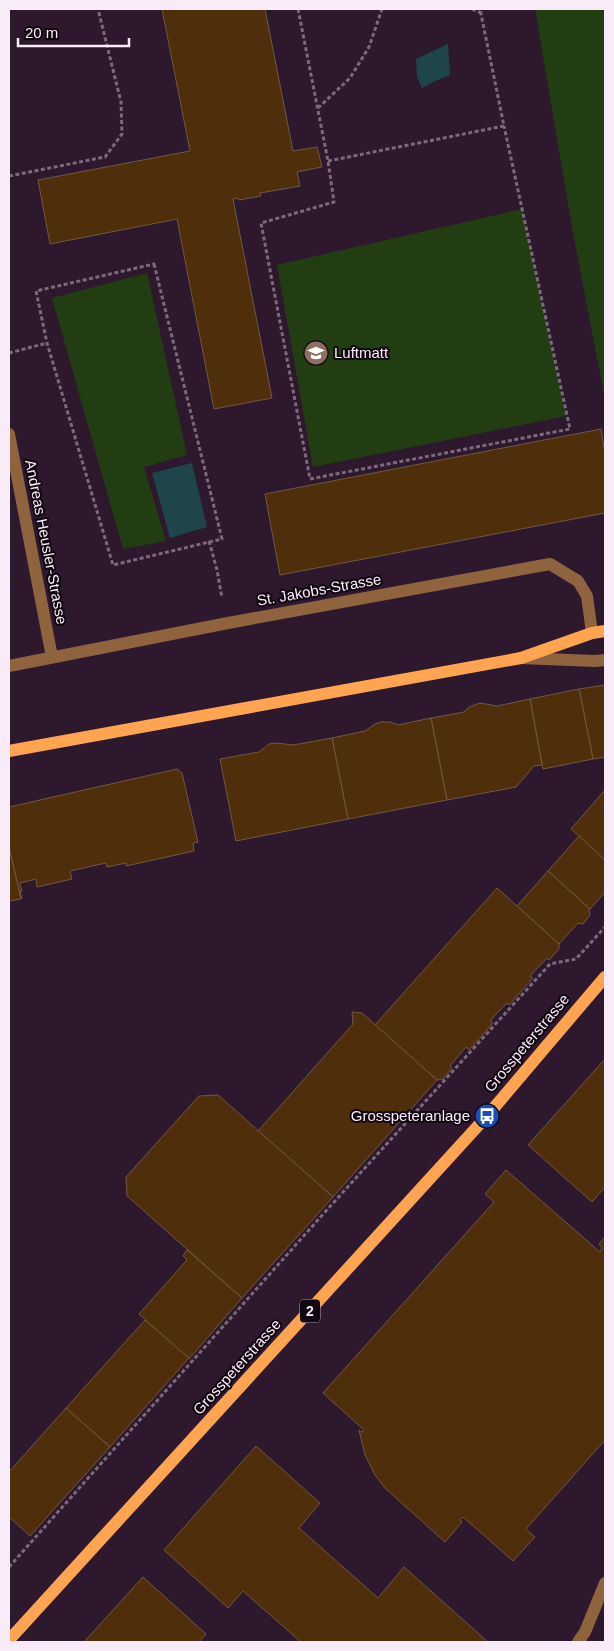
<svg xmlns="http://www.w3.org/2000/svg" width="614" height="1651" font-family="Arial,sans-serif">
  <style>
    .green { fill: #233d13 }
    .water { fill: #1e4549 }
    .building { fill: #4e2e0b; stroke: #725840 }
    .lines { fill: none; stroke-linecap: round; stroke-linejoin: round }
    .path { stroke: #7c697c; stroke-width: 3; stroke-dasharray: 4 2.5; stroke-linecap: butt }
    .minor { stroke: #8f633e; stroke-width: 12 }
    .major { stroke: #ffa450; stroke-width: 12 }
    .labels { text-anchor: middle; stroke-width: 4; stroke-linejoin: round; paint-order: stroke }
    .shield { fill: #110710; stroke: #b4a7b3; stroke-width: 1 }
    .shield-label { font-size: 14px; font-weight: bold; fill: #faebf9 }
    .poi-label { font-size: 15px; fill: #faebf9; stroke: #110710; text-anchor: start }
    .street-label { font-size: 15px; fill: #faebf9; stroke: #110710 }
  </style>
  <rect width="100%" height="100%" fill="#2e182e"/>
  <g class="green">
    <polygon points="535,9 605,9 605,399 573,233"/>
    <polygon points="522,209 566,416 313,467 277,265"/>
    <polygon points="147,273 187,455 144,467 166,541 123,549 52,298"/>
  </g>
  <g class="water">
    <polygon points="448,44 450,75 435,81 422,88 417,77 416,59"/>
    <polygon points="192,463 207,527 170,538 152,473"/>
  </g>
  <g class="building">
    <polygon points="162,9 265,9 293,151 317,147 322,167 297,172 300,186 260,193 261,196 239,200 238,198 233,199 272,398 214,409 177,219 50,244 38,180 190,151"/>
    <polygon points="601,429 605,454 605,513 280,575 265,494"/>
    <polygon points="605,685 605,757 593,759 579,689"/>
    <polygon points="579,689 593,759 543,769 530,699"/>
    <polygon points="530,699 542,765 534,766 516,787 447,800 431,718 464,712 469,707 480,703 497,706"/>
    <polygon points="431,718 447,800 348,819 332,738 365,731 375,724 381,722 390,722 398,725"/>
    <polygon points="332,738 348,819 236,841 220,759 259,752 269,744 277,743 293,745"/>
    <polygon points="177,769 182,773 198,842 193,843 194,851 126,866 126,863 107,867 106,863 70,871 72,879 37,887 36,879 20,883 22,891 20,892 22,898 21,899 9,847 9,807"/>
    <polygon points="605,790 605,860 571,829"/>
    <polygon points="579,836 605,860 605,892 590,909 548,871"/>
    <polygon points="9,847 21,899 9,901"/>
    <polygon points="548,871 590,909 589,910 590,915 583,924 578,923 559,944 517,906"/>
    <polygon points="497,888 559,944 559,949 549,960 547,958 530,976 533,978 509,1005 507,1003 498,1012 490,1021 493,1023 469,1050 466,1047 450,1066 452,1068 443,1079 437,1080 375,1025"/>
    <polygon points="352,1012 362,1013 437,1080 333,1197 258,1131 353,1024"/>
    <polygon points="605,1059 605,1187 592,1202 528,1145"/>
    <polygon points="218,1095 333,1197 242,1298 127,1196 126,1177 199,1096"/>
    <polygon points="506,1170 600,1252 602,1248 599,1244 605,1237 605,1440 526,1529 535,1537 513,1561 463,1517 460,1520 462,1522 445,1542 385,1488 375,1475 365,1455 359,1430 362,1432 364,1430 323,1393 494,1202 485,1194"/>
    <polygon points="187,1250 242,1298 189,1359 139,1314 187,1260 183,1256"/>
    <polygon points="145,1320 189,1358 110,1447 66,1408"/>
    <polygon points="66,1408 110,1447 30,1536 9,1517 9,1472"/>
    <polygon points="256,1446 320,1503 299,1528 378,1598 404,1567 488,1642 301,1642 243,1591 228,1608 164,1550"/>
    <polygon points="143,1577 206,1634 199,1642 84,1642"/>
  </g>
  <g class="lines">
    <g class="path">
      <polyline points="298,9 328,161 334,202 261,223 310,479 570,429 504,126"/>
      <polyline points="472,9 481,13"/>
      <polyline points="318,108 350,78 369,47 382,9"/>
      <polyline points="328,161 504,126 480,9"/>
      <polyline points="9,176 105,157 122,134 121,102 98,9"/>
      <polygon points="154,264 222,539 113,565 47,343 36,291"/>
      <polyline points="9,353 47,343"/>
      <polyline points="209,541 217,570 222,598"/>
      <polyline points="9,1567 325,1212 550,964 576,959 605,927"/>
    </g>
    <g class="minor">
      <polyline points="9,434 52,657"/>
      <polyline points="521,658 595,661 605,660"/>
      <polyline points="9,666 228,623 550,564 578,581 587,596 592,633"/>
      <polyline points="578,1642 585,1632 605,1583"/>
    </g>
    <g class="major">
      <polyline points="9,751 521,658 592,633 605,631"/>
      <polyline points="9,1640 487,1116 605,977"/>
    </g>
  </g>
  <defs>
    <symbol id="school-disc" viewBox="-11 -11 22 22"><circle r="9.5" fill="#8d6e63" stroke="#110710"/><path d="M0-5L7-2L0 1L-7-2ZM-4 1L0 2.5L4 1V4Q0 6-4 4Z" fill="#fff"/></symbol>
    <symbol id="bus-disc" viewBox="-11 -11 22 22"><circle r="9.5" fill="#1a4fb4" stroke="#110710"/><path d="M-5-6H5V4H4V6H2V4H-2V6H-4V4H-5ZM-3.5-4V0h7V-4ZM-3.5 1.2v1.5H-2V1.2ZM2 1.2v1.5H3.5V1.2Z" fill="#fff"/></symbol>
  </defs>
  <g fill-rule="evenodd">
    <use href="#school-disc" x="302" y="339" width="28" height="28"/>
    <use href="#bus-disc" x="473" y="1102" width="28" height="28"/>
  </g>
  <g class="labels">
    <rect class="shield" x="300" y="1299.5" width="20" height="23" rx="4"/>
    <g class="shield-label">
      <text x="310" y="1316">2</text>
    </g>
    <g class="poi-label">
      <text x="334" y="358">Luftmatt</text>
      <text x="470" y="1121" text-anchor="end">Grosspeteranlage</text>
    </g>
    <g class="street-label">
      <text transform="translate(46 542) rotate(79)" y="5">Andreas Heusler-Strasse</text>
      <text transform="translate(319 590) rotate(-10)" y="5">St. Jakobs-Strasse</text>
      <text transform="translate(527 1043) rotate(-50)" y="5">Grosspeterstrasse</text>
      <text transform="translate(237 1367) rotate(-48)" y="5">Grosspeterstrasse</text>
    </g>
  </g>
  <rect width="614" height="1651" fill="none" stroke="#faebf9" stroke-width="20"/>
  <path d="M18 38v8h111v-8" fill="none" stroke="#faebf9" stroke-width="2.5"/>
  <text x="25" y="38" font-size="15" fill="#faebf9" stroke="#110710" stroke-width="4" paint-order="stroke">20 m</text>
</svg>
